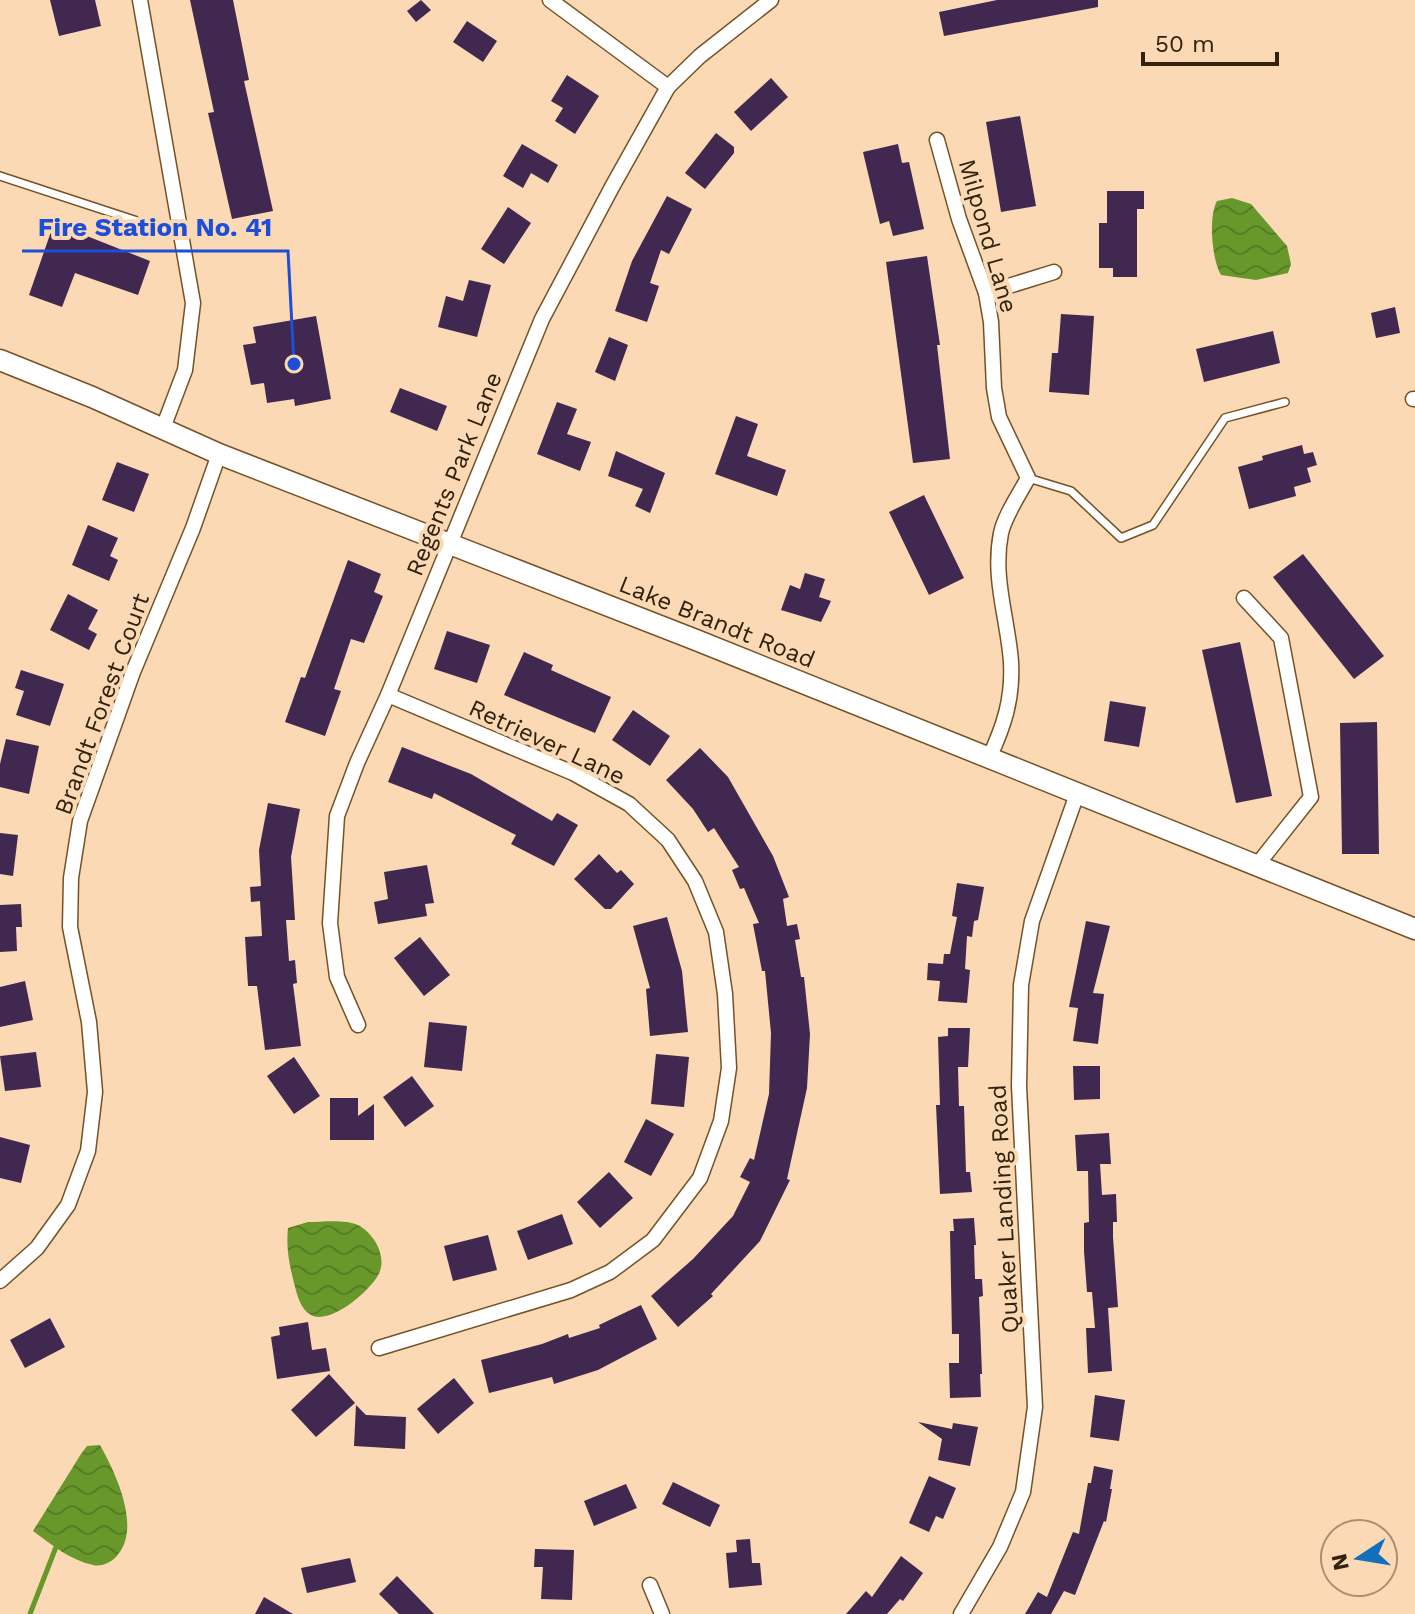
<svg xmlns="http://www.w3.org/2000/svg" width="1415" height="1614" font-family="'Work Sans',sans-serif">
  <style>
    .water { fill: url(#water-waves) }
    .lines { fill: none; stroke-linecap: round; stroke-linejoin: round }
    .stream { stroke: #68982c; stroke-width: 5 }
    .building { fill: #402850 }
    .lane-casing { stroke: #755226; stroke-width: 10 }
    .street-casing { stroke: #755226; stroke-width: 17 }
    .secondary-casing { stroke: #755226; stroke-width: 23 }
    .lane { stroke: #fff; stroke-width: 7 }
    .street { stroke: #fff; stroke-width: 14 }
    .secondary { stroke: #fff; stroke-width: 20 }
    .labels { text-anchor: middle; stroke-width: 8; stroke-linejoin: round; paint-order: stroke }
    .street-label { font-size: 24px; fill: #312210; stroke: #fad9b4 }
    .leader { fill: none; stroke: #1d4ed8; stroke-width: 3 }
    .callout-dot { fill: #1d4ed8; stroke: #fad9b4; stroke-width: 3 }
    .callout-label { font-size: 26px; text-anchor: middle; font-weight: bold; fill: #1d4ed8; stroke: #fad9b4; stroke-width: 8; stroke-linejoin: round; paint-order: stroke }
  </style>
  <defs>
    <pattern id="water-waves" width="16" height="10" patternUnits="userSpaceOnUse" patternTransform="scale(2)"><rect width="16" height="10" fill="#68982c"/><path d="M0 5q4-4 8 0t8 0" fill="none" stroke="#567c24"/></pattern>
  </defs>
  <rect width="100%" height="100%" fill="#fad9b4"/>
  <g class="water">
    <path d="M1232,198L1251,204L1287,246L1291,264L1288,273L1256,280L1221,275C1212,260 1208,217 1217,201Z"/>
    <path d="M308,1222C323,1222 344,1219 358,1225C375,1234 389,1259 377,1277C367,1293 330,1325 311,1315C300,1309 297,1294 294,1283C289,1263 286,1248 288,1228Z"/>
    <path d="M100,1445C115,1472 143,1529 116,1557C110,1563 101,1567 93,1565C70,1560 52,1545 33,1531L81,1454L87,1446Z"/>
  </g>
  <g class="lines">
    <polyline class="stream" points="30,1614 56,1547"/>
  </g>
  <g class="building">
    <polygon points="50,0 95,0 101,26 59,36"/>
    <polygon points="190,0 233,0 249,80 244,81 273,211 232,219 208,113 214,112"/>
    <polygon points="421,0 431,10 416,22 407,11"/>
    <polygon points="997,0 1098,0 1098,7 944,36 939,12"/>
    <polygon points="467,21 497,41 483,62 453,42"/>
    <polygon points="567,75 599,96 575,134 555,121 563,108 551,101"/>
    <polygon points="771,78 788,97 751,131 734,112"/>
    <polygon points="1020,116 1036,206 1001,212 986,122"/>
    <polygon points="716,133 734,147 734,153 705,189 685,173"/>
    <polygon points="522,144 558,165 548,183 531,173 523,188 503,176"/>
    <polygon points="898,144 902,163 909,162 924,229 893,236 889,221 880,224 863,152"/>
    <polygon points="1107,191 1144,191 1144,209 1137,209 1137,277 1113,277 1113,268 1099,268 1099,223 1107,223"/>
    <polygon points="667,196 692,209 669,254 661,250 650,283 659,286 647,322 615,311 632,261"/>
    <polygon points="508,207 531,223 504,264 481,249"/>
    <polygon points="54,223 150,261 138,295 75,273 62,307 29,295"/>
    <polygon points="927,256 940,345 937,345 950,459 913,463 886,262"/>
    <polygon points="469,280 491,285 477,337 438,327 446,296 463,301"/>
    <polygon points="1395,307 1400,333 1376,338 1371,313"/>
    <polygon points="1061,314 1094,316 1089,395 1049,392 1052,353 1058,353"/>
    <polygon points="316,316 331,399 295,406 294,399 267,403 264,383 251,385 243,345 256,343 253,327"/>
    <polygon points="1273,331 1280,363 1204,382 1196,349"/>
    <polygon points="609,337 628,345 615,381 595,372"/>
    <polygon points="400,388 447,406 437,431 390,412"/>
    <polygon points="557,402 577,409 567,434 591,442 580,471 537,454"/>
    <polygon points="736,416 758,424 747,456 786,470 777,496 715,474"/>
    <polygon points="1302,445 1304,454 1313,452 1317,465 1307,468 1311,482 1294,487 1296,496 1249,509 1238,467 1263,460 1262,456"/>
    <polygon points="616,451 665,473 650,513 635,506 643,489 608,476"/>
    <polygon points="117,462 149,474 134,512 102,500"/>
    <polygon points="924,495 964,578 929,595 889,512"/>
    <polygon points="88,525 118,538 110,556 118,560 109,581 72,565"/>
    <polygon points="1303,554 1384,656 1354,679 1273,577"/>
    <polygon points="348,560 381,574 374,592 383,596 364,643 351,639 334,689 341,691 325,736 285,722 301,677 305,678"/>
    <polygon points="805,573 825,579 819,597 831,601 821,622 781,610 790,585 800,589"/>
    <polygon points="68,594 98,610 88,629 97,634 89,650 50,630"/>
    <polygon points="447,631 490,645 477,683 434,669"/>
    <polygon points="1240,642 1272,796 1236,803 1202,650"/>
    <polygon points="524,652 553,665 551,670 611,697 595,733 504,695"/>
    <polygon points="21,670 64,684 50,726 16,715 24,691 15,688"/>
    <polygon points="1110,701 1146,707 1139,747 1104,741"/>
    <polygon points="633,710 670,736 650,766 612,740"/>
    <polygon points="1377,722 1379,854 1342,854 1340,723"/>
    <polygon points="6,739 39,746 29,794 0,787 0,764"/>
    <polygon points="402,747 471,774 552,821 557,813 578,825 554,866 511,844 516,835 434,793 432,799 388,782"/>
    <polygon points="700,748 728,777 773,856 789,897 783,899 787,926 797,924 800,939 795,940 801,977 804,977 810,1034 807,1088 787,1179 790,1180 760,1241 711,1294 713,1296 678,1327 651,1296 693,1259 733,1216 750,1182 740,1177 750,1158 754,1160 769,1094 771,1033 765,971 762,971 753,924 759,923 744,888 740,889 732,870 739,867 714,828 708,832 693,809 666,780"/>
    <polygon points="268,803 300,809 291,857 295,920 286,920 289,961 295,960 297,983 293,984 301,1046 265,1050 257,986 248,986 245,937 262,936 260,901 251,902 250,887 261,886 259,850"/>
    <polygon points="0,833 18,835 13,876 0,874"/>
    <polygon points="599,854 617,873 621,870 634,884 611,909 605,909 574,879"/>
    <polygon points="427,865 434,903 425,904 427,916 378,924 374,902 388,899 384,872"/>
    <polygon points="957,883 984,887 978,920 974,921 972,937 967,936 965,969 970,970 967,1003 938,1001 940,981 927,980 928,963 943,964 944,954 950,954 957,917 952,916"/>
    <polygon points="21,904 22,927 16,927 17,951 0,952 0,905"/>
    <polygon points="667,917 682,971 688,1032 650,1036 646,989 650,988 633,926"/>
    <polygon points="1086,921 1110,926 1093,993 1104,994 1098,1044 1073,1041 1078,1008 1069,1007"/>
    <polygon points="420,937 450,975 424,996 394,958"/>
    <polygon points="25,981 33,1020 0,1027 0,987"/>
    <polygon points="429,1022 467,1026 462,1071 424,1067"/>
    <polygon points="948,1028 970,1028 968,1067 958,1067 959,1106 964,1106 966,1172 970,1172 972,1192 940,1194 936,1105 940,1105 938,1037 948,1036"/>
    <polygon points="36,1052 41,1087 5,1091 0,1056"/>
    <polygon points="656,1054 689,1057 684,1107 651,1104"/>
    <polygon points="294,1057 320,1096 294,1114 267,1076"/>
    <polygon points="1073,1066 1100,1066 1100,1099 1074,1100"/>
    <polygon points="412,1076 434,1106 405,1127 383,1097"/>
    <polygon points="330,1098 358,1098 358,1116 374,1104 374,1140 330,1140"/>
    <polygon points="646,1119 674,1134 651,1176 624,1162"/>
    <polygon points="1109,1133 1111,1164 1100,1164 1102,1195 1116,1194 1117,1222 1113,1222 1113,1237 1118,1307 1108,1308 1112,1371 1088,1373 1086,1328 1095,1328 1092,1292 1087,1292 1084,1251 1084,1223 1089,1222 1088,1171 1077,1171 1075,1135"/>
    <polygon points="0,1137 30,1145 21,1183 0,1178"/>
    <polygon points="609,1172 633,1198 600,1228 577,1202"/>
    <polygon points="562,1214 573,1244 528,1260 517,1231"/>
    <polygon points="974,1218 976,1245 974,1245 975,1279 982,1279 983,1296 979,1297 982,1374 980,1374 981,1397 950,1398 949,1363 959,1363 959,1334 952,1334 950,1231 954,1231 953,1219"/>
    <polygon points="488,1235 497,1270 453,1281 444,1246"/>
    <polygon points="641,1305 657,1339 598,1370 554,1384 552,1377 489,1393 481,1360 542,1344 568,1334 569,1338 600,1328 599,1325"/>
    <polygon points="50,1318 65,1347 25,1368 10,1340"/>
    <polygon points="308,1322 312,1350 326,1348 330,1371 277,1379 271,1337 280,1335 279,1327"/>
    <polygon points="329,1374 355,1403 316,1437 291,1410"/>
    <polygon points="454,1378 474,1403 438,1434 417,1409"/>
    <polygon points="1095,1395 1125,1400 1119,1441 1090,1437"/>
    <polygon points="356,1405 366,1415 406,1417 405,1449 354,1446"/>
    <polygon points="918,1422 952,1429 953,1423 978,1427 970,1466 938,1460 942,1439"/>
    <polygon points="1094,1466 1113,1470 1110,1489 1112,1489 1106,1522 1104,1521 1075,1595 1064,1591 1051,1614 1025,1614 1038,1592 1047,1597 1073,1532 1079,1534 1088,1483 1091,1483"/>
    <polygon points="929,1476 956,1488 943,1519 936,1516 929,1532 909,1523"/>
    <polygon points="673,1482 720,1505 710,1527 662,1504"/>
    <polygon points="626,1484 637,1508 594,1526 584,1501"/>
    <polygon points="750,1539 752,1563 760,1563 762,1585 729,1588 726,1553 737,1552 736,1540"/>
    <polygon points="535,1549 574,1550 572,1600 541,1599 543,1567 534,1567"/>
    <polygon points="901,1556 923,1573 903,1601 900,1599 887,1614 846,1614 866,1591 872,1597"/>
    <polygon points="350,1558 356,1582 307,1593 301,1568"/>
    <polygon points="397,1576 434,1614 399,1614 379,1594"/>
    <polygon points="264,1597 293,1614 255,1614"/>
  </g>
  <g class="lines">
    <defs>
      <g id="lane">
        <polyline points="0,176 180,235"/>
        <polyline points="1028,478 1071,491 1121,538 1153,525 1225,418 1285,402"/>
      </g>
      <g id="street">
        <polyline points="140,0 193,303 185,370 163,428"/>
        <polyline points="550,0 668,87"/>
        <path d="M937,140L959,219L986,293L991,322L994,388L999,417L1028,478C1019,495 1005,515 1001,533C992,578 1008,619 1011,662C1013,699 1004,726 989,758"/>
        <polyline points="986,293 1054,272"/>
        <polyline points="1413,399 1415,399"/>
        <polyline points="1244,598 1281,638 1311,797 1257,865"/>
        <polyline points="358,1025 337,977 330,923 337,816 357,763 388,695 542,319 612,187 668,87 700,56 771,0"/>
        <polyline points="0,1281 37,1248 68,1205 88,1151 95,1092 89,1022 70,927 71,878 80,821 133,672 193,528 219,454"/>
        <polyline points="379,1348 571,1290 610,1272 653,1240 700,1178 721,1121 729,1068 725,994 716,932 695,881 668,840 629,804 573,773 388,695"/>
        <polyline points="650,1585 662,1614"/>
        <polyline points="961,1614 1000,1547 1023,1492 1035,1407 1019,1086 1021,985 1032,921 1077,794"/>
      </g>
      <polyline id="secondary" points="0,360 92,397 219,454 696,640 1415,929"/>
    </defs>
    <use href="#lane" class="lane-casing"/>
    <use href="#street" class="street-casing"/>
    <use href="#secondary" class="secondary-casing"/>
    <use href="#lane" class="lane"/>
    <use href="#street" class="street"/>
    <use href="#secondary" class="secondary"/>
  </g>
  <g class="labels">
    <g class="street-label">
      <text transform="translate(988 236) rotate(74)" y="8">Milpond Lane</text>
      <text transform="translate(454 474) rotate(-68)" y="8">Regents Park Lane</text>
      <text transform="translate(717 622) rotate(22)" y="8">Lake Brandt Road</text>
      <text transform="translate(102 704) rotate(-70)" y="8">Brandt Forest Court</text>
      <text transform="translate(547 742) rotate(25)" y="8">Retriever Lane</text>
      <text transform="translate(1004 1209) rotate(-93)" y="8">Quaker Landing Road</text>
    </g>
  </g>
  <path class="leader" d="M294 364L288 251H22"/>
  <circle class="callout-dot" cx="294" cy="364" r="8"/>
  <g class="callout-label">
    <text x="155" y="236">Fire Station No. 41</text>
  </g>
  <g transform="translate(1359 1558) rotate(258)"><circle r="38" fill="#fad9b4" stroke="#aa9072" stroke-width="2"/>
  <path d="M0-6L14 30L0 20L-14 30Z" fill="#136fbc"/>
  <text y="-12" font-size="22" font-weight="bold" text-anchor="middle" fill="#312210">N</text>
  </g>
  <path d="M1143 52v12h134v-12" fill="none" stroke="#312210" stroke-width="4"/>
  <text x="1155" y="52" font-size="24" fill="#312210" stroke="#fad9b4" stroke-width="6" paint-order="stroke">50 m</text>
</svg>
